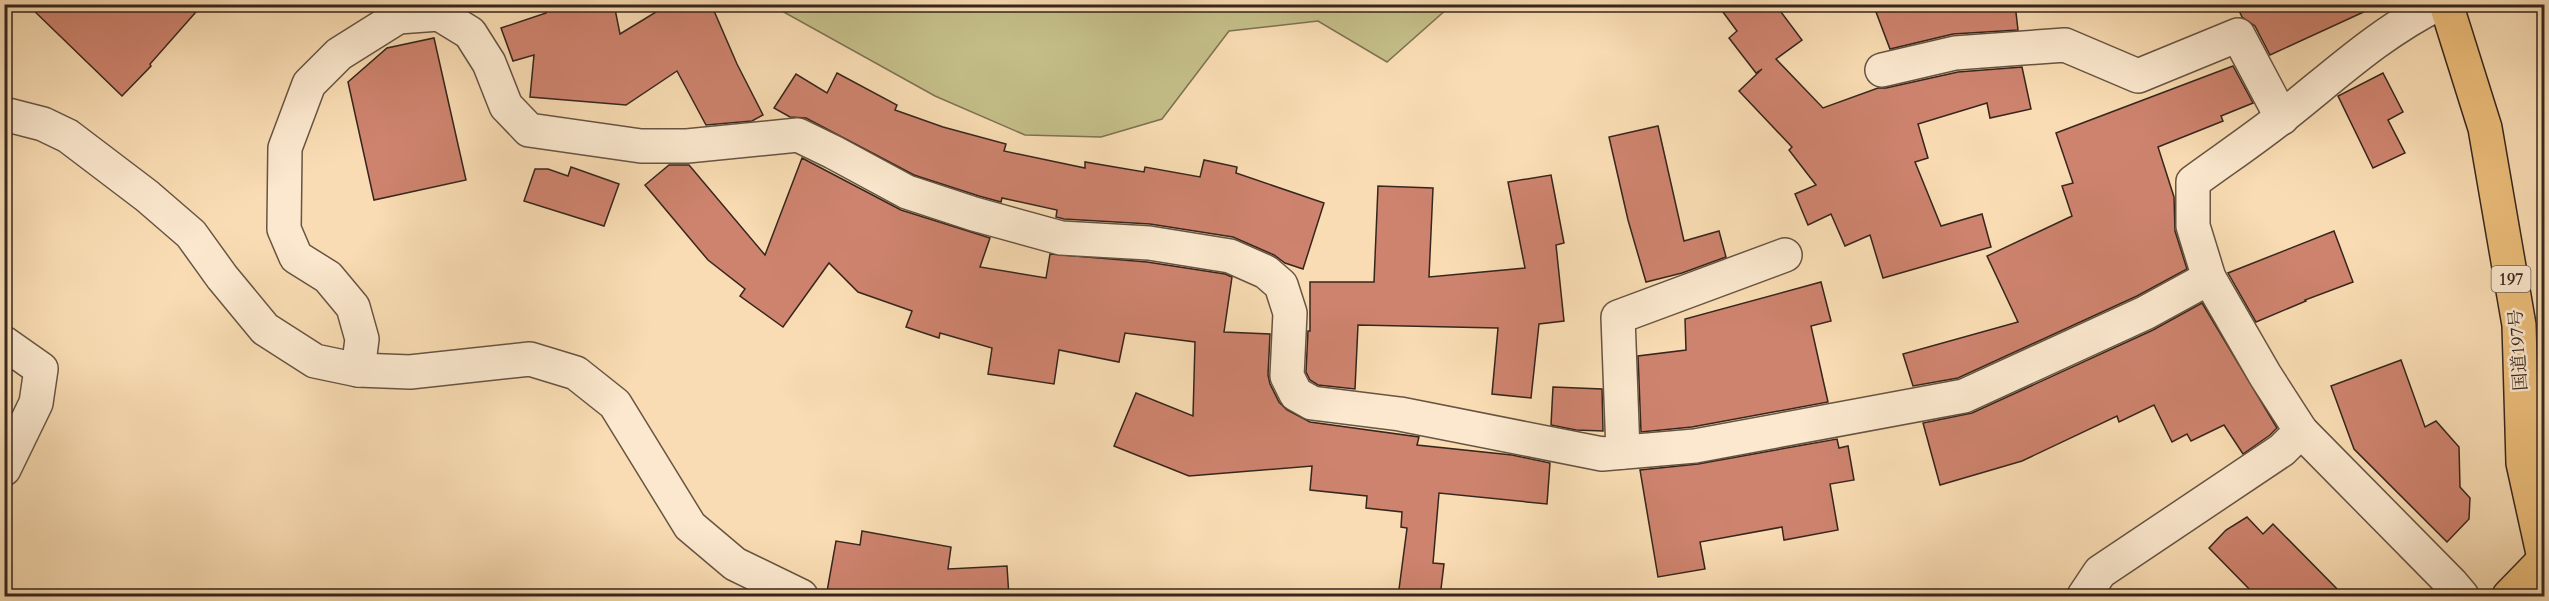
<svg xmlns="http://www.w3.org/2000/svg" width="2549" height="601" font-family="Cardo,'Noto Serif JP',serif">
  <style>
    .green { fill: #c4be88; stroke: #7d7252; stroke-width: 1.5 }
    .building { fill: #ce836e; stroke: #36261d; stroke-width: 1.5 }
    .lines { fill: none; stroke-linecap: round; stroke-linejoin: round }
    .minor-casing { stroke: #675442; stroke-width: 36 }
    .trunk-casing { stroke: #36261d; stroke-width: 36 }
    .minor { stroke: #fbe8ce; stroke-width: 33 }
    .trunk { stroke: #ecbe7a; stroke-width: 33 }
    .labels { text-anchor: middle; stroke-width: 5; stroke-linejoin: round; paint-order: stroke }
    .shield { fill: #fbe8ce; stroke: #716052; stroke-width: 1.5 }
    .shield-label { font-size: 16px; font-weight: bold; fill: #36261d }
    .street-label { font-size: 18px; fill: #36261d; stroke: #fbe8ce }
  </style>
  <rect width="100%" height="100%" fill="#f9dcb3"/>
  <filter id="stains"><feTurbulence type="fractalNoise" baseFrequency=".00333" numOctaves="4"/><feColorMatrix values="0 0 0 0 .2 0 0 0 0 .09 0 0 0 0 .02 0 0 0 .5 -.17"/></filter>
  <radialGradient id="worn" r=".72"><stop offset=".6" stop-color="#630" stop-opacity="0"/><stop offset="1" stop-color="#630" stop-opacity=".3"/></radialGradient>
  <polygon class="green" points="1444,5 1448,8 1387,62 1318,21 1229,31 1162,119 1101,137 1025,135 935,96 771,5"/>
  <g class="building">
    <polygon points="27,4 203,4 150,64 151,66 122,96"/>
    <polygon points="544,4 614,4 620,34 669,4 711,4 737,64 763,115 752,121 706,125 677,71 626,105 530,97 534,55 513,61 501,28 546,13"/>
    <polygon points="1717,4 1775,4 1802,40 1776,59 1823,108 1878,88 1886,88 1958,72 2022,67 2031,109 1990,118 1987,103 1918,124 1928,158 1915,162 1941,226 1982,214 1991,247 1883,278 1870,235 1845,246 1831,214 1808,225 1795,194 1816,185 1789,150 1792,147 1739,91 1762,69 1756,73 1729,38 1737,31"/>
    <polygon points="1873,4 2015,4 2018,30 1953,34 1890,49"/>
    <polygon points="2236,4 2381,4 2270,55 2255,26 2242,17"/>
    <polygon points="434,38 466,180 374,200 348,82 387,48"/>
    <polygon points="2233,66 2253,103 2221,116 2223,121 2158,147 2174,197 2175,231 2187,269 2137,296 1958,378 1913,386 1903,354 2018,322 1987,256 2072,216 2062,186 2073,183 2056,133"/>
    <polygon points="837,73 897,105 895,110 943,127 1006,144 1004,151 1085,168 1085,162 1144,172 1145,167 1200,177 1204,160 1237,167 1236,173 1324,203 1303,269 1285,263 1274,255 1233,237 1150,224 1064,219 1056,217 1057,210 1002,198 1001,202 979,196 914,175 806,118 790,117 774,108 796,74 827,93"/>
    <polygon points="2383,73 2403,112 2388,120 2405,153 2373,168 2338,96"/>
    <polygon points="1658,126 1684,241 1719,231 1726,257 1682,273 1646,282 1628,220 1609,137"/>
    <polygon points="802,158 901,210 990,238 980,267 1046,278 1050,254 1147,262 1225,274 1232,277 1224,332 1270,334 1268,375 1270,384 1279,402 1287,410 1310,422 1419,437 1417,445 1512,455 1550,463 1547,504 1439,493 1433,563 1444,564 1440,597 1398,597 1407,528 1401,527 1402,512 1366,508 1367,496 1310,490 1312,466 1189,476 1114,446 1136,393 1193,416 1195,342 1125,333 1119,362 1059,350 1054,384 988,374 992,348 940,333 939,338 906,327 912,311 858,292 829,263 783,327 740,296 745,289 708,260 645,185 669,165 689,165 765,255"/>
    <polygon points="571,167 619,184 604,226 524,201 535,169 548,169 568,176"/>
    <polygon points="1551,175 1564,243 1556,245 1564,321 1539,324 1531,398 1492,394 1498,328 1358,325 1355,389 1318,385 1310,380 1306,372 1308,331 1310,331 1310,282 1374,282 1378,186 1433,188 1429,277 1525,268 1508,182"/>
    <polygon points="2334,231 2353,282 2305,300 2306,301 2256,322 2228,273"/>
    <polygon points="1821,282 1831,321 1811,326 1828,402 1692,427 1641,432 1638,356 1686,350 1685,319"/>
    <polygon points="2202,303 2277,428 2270,435 2243,454 2224,425 2191,441 2187,434 2172,442 2154,405 2119,422 2117,416 2022,461 1940,485 1923,423 1972,413 2153,330"/>
    <polygon points="2401,360 2425,427 2436,421 2459,447 2460,487 2470,498 2469,519 2447,542 2354,449 2331,386"/>
    <polygon points="1553,387 1602,389 1603,431 1576,430 1551,425"/>
    <polygon points="1837,439 1839,448 1848,446 1854,480 1830,484 1838,530 1784,540 1782,527 1700,542 1705,569 1658,577 1640,470 1698,464"/>
    <polygon points="2247,517 2263,534 2273,524 2345,597 2257,597 2209,548 2226,530"/>
    <polygon points="862,531 951,547 948,569 1007,566 1009,597 826,597 836,541 860,545"/>
  </g>
  <g class="lines">
    <defs>
      <g id="minor">
        <path d="M2438,4C2379,33 2333,77 2282,117C2253,140 2223,160 2193,182V226L2209,278L2265,375L2301,431L2451,583L2462,596"/>
        <polyline points="1882,70 1955,53 2065,45 2138,76 2238,35 2282,118"/>
        <polyline points="4,114 43,124 68,136 147,196 191,234 222,277 265,329 315,361 358,370 410,372 530,359 576,373 615,404 690,526 735,564 801,596"/>
        <polyline points="4,343 41,369 36,403 4,469"/>
        <polyline points="358,370 362,339 353,307 328,277 296,257 284,229 285,148 309,84 339,54 398,17 439,14 470,33 489,63 506,106 529,130 641,146 687,146 798,135 833,152 907,192 974,214 1061,238 1149,243 1230,256 1266,272 1281,285 1290,313 1287,376 1296,394 1312,403 1400,414 1602,454 1695,446 1964,396 2145,313 2209,278"/>
        <polyline points="1623,452 1618,317 1785,255"/>
        <polyline points="2084,596 2100,572 2282,450 2301,431"/>
      </g>
      <g id="trunk">
        <polyline points="2446,4 2485,128 2519,325 2523,463 2544,558"/>
        <polyline points="2509,596 2544,560"/>
      </g>
    </defs>
    <use href="#minor" class="minor-casing"/>
    <use href="#trunk" class="trunk-casing"/>
    <use href="#minor" class="minor"/>
    <use href="#trunk" class="trunk"/>
  </g>
  <g class="labels">
    <rect class="shield" x="2491.5" y="266" width="39" height="26" rx="4.5"/>
    <g class="shield-label">
      <text x="2511" y="285">197</text>
    </g>
    <g class="street-label">
      <text transform="translate(2518 350) rotate(-94)" y="6">国道197号</text>
    </g>
  </g>
  <rect width="2549" height="601" fill="none" stroke="#f9dcb3" stroke-width="24"/>
  <rect x="6" y="6" width="2537" height="589" fill="none" stroke="#36261d" stroke-width="3"/>
  <rect x="12" y="12" width="2525" height="577" fill="none" stroke="#36261d" stroke-width="1.5"/>
  <rect width="100%" height="100%" filter="url(#stains)"/>
  <rect width="100%" height="100%" fill="url(#worn)"/>
</svg>
